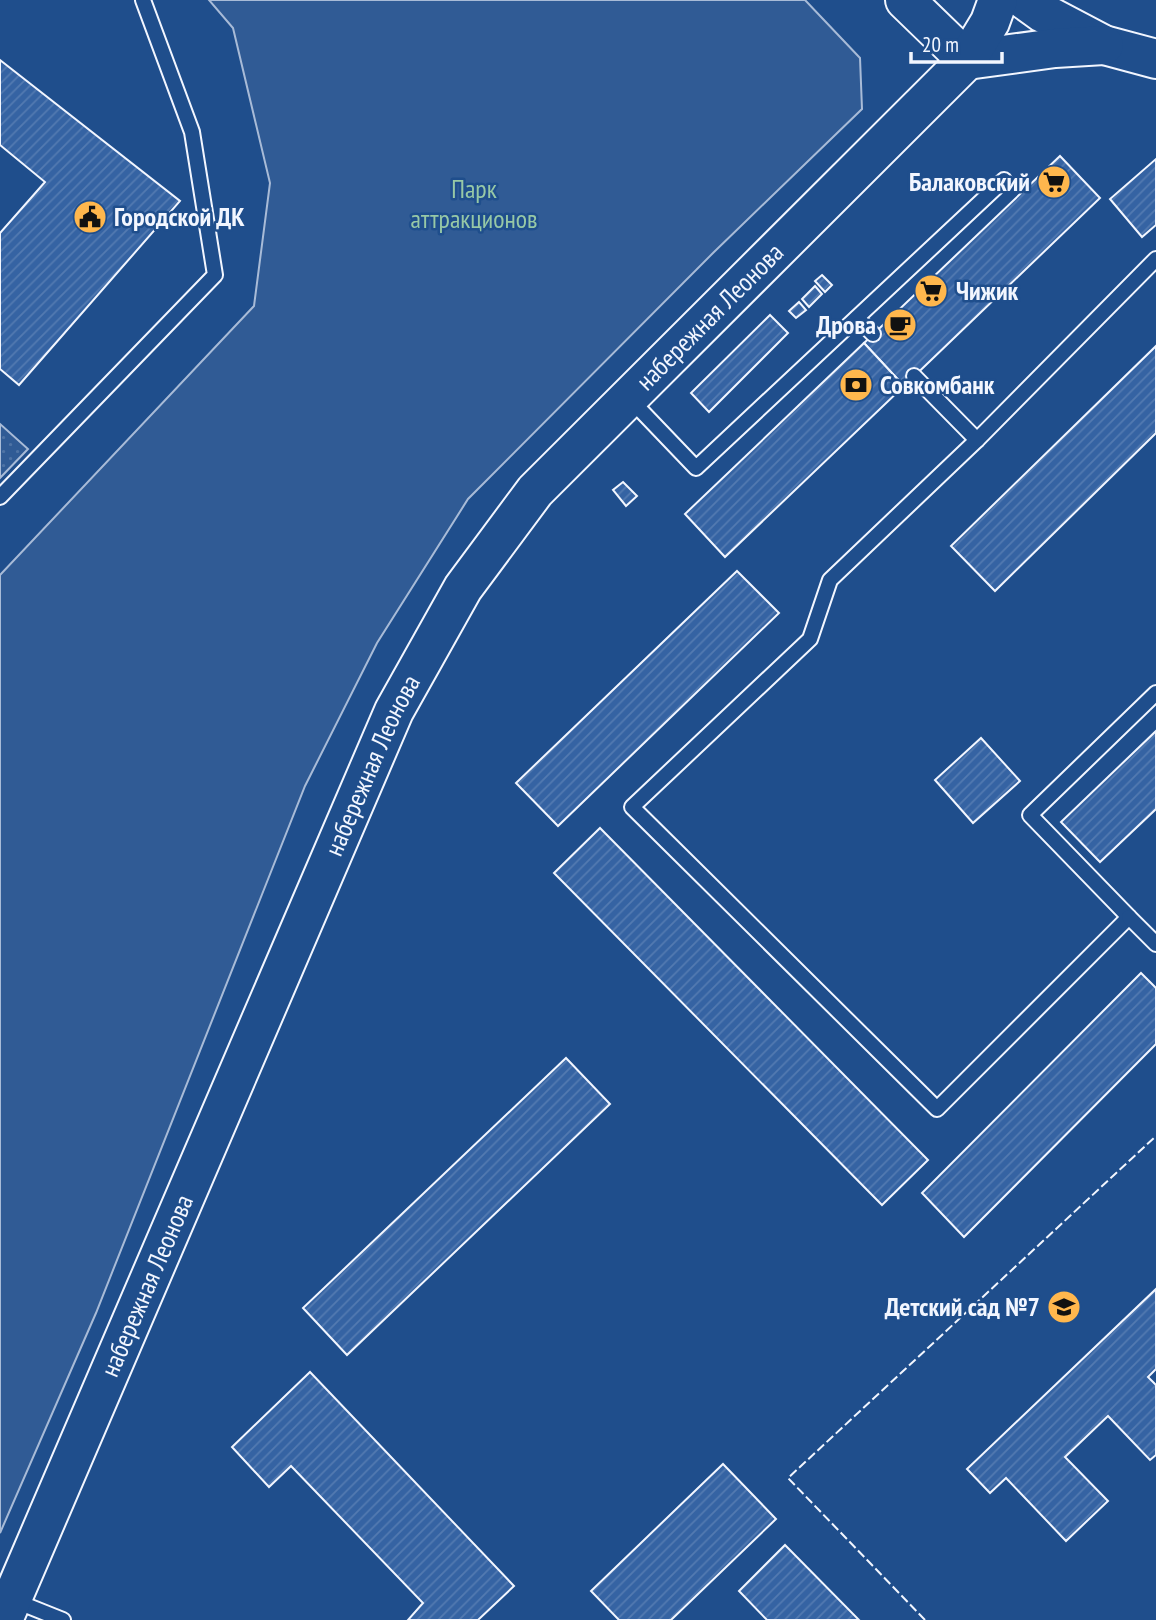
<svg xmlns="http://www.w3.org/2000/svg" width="1156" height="1620" font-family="'PT Sans Narrow',sans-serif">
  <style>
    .grass { fill: url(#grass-dots); stroke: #a8bbd7; stroke-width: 2 }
    .built { fill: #305b95; stroke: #a8bbd7; stroke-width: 2 }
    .building { fill: url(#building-hatch); stroke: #f2f6ff; stroke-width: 2 }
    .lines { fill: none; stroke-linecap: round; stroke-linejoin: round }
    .lane-casing { stroke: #f2f6ff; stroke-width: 18 }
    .secondary-casing { stroke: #f2f6ff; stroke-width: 42 }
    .lane { stroke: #1f4e8c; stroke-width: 14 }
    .secondary { stroke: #1f4e8c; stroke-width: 38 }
    .fence { stroke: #f2f6ff; stroke-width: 2; stroke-dasharray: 9 3.5; stroke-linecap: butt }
    .labels { text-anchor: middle; stroke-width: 5; stroke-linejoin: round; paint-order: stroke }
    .poi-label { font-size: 26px; font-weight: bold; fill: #f2f6ff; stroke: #1f4e8c; text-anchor: end }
    .park-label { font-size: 26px; fill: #97c8a6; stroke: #1f4e8c }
    .street-label { font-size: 26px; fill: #f2f6ff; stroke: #1f4e8c }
  </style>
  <defs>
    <pattern id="grass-dots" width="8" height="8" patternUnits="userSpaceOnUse" patternTransform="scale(1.75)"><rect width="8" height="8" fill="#305b95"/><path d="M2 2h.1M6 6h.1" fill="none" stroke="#4e73a5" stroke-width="1.8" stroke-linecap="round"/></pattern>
    <pattern id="building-hatch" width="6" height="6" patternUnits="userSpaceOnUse" patternTransform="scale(1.75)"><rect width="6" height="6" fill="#3563a3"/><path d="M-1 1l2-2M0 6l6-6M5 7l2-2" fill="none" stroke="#537ab1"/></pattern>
  </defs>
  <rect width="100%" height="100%" fill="#1f4e8c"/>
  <polygon class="grass" points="0,424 28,449 0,478"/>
  <polygon class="built" points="209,0 805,0 860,58 862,109 713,253 468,499 377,643 305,786 96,1313 0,1533 0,575 254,306 270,183 233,28"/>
  <g class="building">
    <polygon points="0,60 180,201 19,385 0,369 0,233 45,182 0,145"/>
    <polygon points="1060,156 1100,198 904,386 864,343"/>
    <polygon points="1156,159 1156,225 1142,237 1110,199"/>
    <polygon points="822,275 832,285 825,292 815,281"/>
    <polygon points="815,286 822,294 809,307 802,299"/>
    <polygon points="799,302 806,310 796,318 789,311"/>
    <polygon points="770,315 788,333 709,412 691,393"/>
    <polygon points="864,343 904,386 725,557 685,514"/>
    <polygon points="1156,346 1156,433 995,591 951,546"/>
    <polygon points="623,482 637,496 626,506 613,490"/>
    <polygon points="737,571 779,613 558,826 516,783"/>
    <polygon points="1156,731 1156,809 1100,862 1061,822"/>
    <polygon points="981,738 1020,781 973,823 935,780"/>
    <polygon points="600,828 928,1160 882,1205 554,873"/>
    <polygon points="1141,973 1156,988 1156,1044 964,1237 922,1193"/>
    <polygon points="566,1058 610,1104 347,1355 303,1308"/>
    <polygon points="1156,1289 1156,1369 1148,1377 1156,1385 1156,1455 1150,1460 1108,1416 1065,1457 1108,1501 1066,1541 1006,1478 990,1493 967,1469"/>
    <polygon points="310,1372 514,1586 478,1620 408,1620 423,1603 291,1466 269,1487 232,1447"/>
    <polygon points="723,1464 776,1519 671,1620 619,1620 591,1591"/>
    <polygon points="785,1545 859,1620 767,1620 739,1591"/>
  </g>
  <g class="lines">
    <defs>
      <g id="lane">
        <polyline points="1156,259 977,440 830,580 810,639 632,807 937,1109 1129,917 1030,815 1156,693"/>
        <polyline points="857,318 873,334"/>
        <polyline points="914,376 977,440"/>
        <polyline points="629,398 696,468 1004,180"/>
        <polyline points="0,497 215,275 192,132 143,0"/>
        <polyline points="1129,917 1156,944"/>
        <polyline points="13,1600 63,1620"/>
      </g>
      <g id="secondary">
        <polyline points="905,0 967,60"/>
        <polyline points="1025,0 1043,13 1104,45 1156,59"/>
        <polyline points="967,60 1055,48 1104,45"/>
        <path id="s1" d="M3,1620L394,711L463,588L535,491L967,60L990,22L998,0"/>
      </g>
    </defs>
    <use href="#lane" class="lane-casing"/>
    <use href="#secondary" class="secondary-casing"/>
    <use href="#lane" class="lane"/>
    <use href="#secondary" class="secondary"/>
    <polyline class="fence" points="925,1620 788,1478 1156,1136"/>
  </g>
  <defs>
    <symbol id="supermarket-disc" viewBox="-11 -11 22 22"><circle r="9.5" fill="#ffb74d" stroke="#1f4e8c"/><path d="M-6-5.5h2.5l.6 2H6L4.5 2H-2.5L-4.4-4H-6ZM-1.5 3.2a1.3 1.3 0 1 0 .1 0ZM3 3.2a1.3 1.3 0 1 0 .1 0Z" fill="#111"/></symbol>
    <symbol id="civic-disc" viewBox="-11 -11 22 22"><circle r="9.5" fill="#ffb74d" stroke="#1f4e8c"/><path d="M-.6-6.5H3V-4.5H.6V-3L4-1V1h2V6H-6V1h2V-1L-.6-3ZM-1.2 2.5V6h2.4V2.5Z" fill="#111"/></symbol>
    <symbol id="cafe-disc" viewBox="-11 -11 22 22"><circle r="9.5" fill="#ffb74d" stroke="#1f4e8c"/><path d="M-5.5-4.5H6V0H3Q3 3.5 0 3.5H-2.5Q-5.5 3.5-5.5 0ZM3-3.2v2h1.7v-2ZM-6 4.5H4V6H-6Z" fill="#111"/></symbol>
    <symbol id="bank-disc" viewBox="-11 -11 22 22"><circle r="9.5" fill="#ffb74d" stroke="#1f4e8c"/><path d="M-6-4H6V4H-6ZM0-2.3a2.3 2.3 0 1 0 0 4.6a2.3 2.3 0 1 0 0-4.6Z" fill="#111"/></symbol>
    <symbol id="school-disc" viewBox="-11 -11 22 22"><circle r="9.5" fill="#ffb74d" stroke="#1f4e8c"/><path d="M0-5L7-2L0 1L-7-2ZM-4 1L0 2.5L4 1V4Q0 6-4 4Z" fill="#111"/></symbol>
  </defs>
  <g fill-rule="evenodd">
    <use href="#supermarket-disc" x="1035" y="163" width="38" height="38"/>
    <use href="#civic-disc" x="71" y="198" width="38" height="38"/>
    <use href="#supermarket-disc" x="912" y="272" width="38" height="38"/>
    <use href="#cafe-disc" x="881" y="306" width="38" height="38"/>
    <use href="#bank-disc" x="837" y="366" width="38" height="38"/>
    <use href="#school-disc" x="1045" y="1288" width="38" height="38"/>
  </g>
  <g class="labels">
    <g class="poi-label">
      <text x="1030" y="191">Балаковский</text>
      <text x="114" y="226" text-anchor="start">Городской ДК</text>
      <text x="956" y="300" text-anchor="start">Чижик</text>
      <text x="876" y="334">Дрова</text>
      <text x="880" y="394" text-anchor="start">Совкомбанк</text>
      <text x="1040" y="1316">Детский сад №7</text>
    </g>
    <g class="park-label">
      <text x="474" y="198">Парк<tspan x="474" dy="30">аттракционов</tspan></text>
    </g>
    <g class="street-label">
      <text dy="9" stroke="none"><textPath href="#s1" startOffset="1498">набережная Леонова</textPath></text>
      <text dy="9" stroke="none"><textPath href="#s1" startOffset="931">набережная Леонова</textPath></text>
      <text dy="9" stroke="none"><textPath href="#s1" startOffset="364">набережная Леонова</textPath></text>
    </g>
  </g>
  <path d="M911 52v10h91v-10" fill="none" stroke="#f2f6ff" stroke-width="3.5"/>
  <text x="922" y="52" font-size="21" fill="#f2f6ff" stroke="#1f4e8c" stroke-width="5" paint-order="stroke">20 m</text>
</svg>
